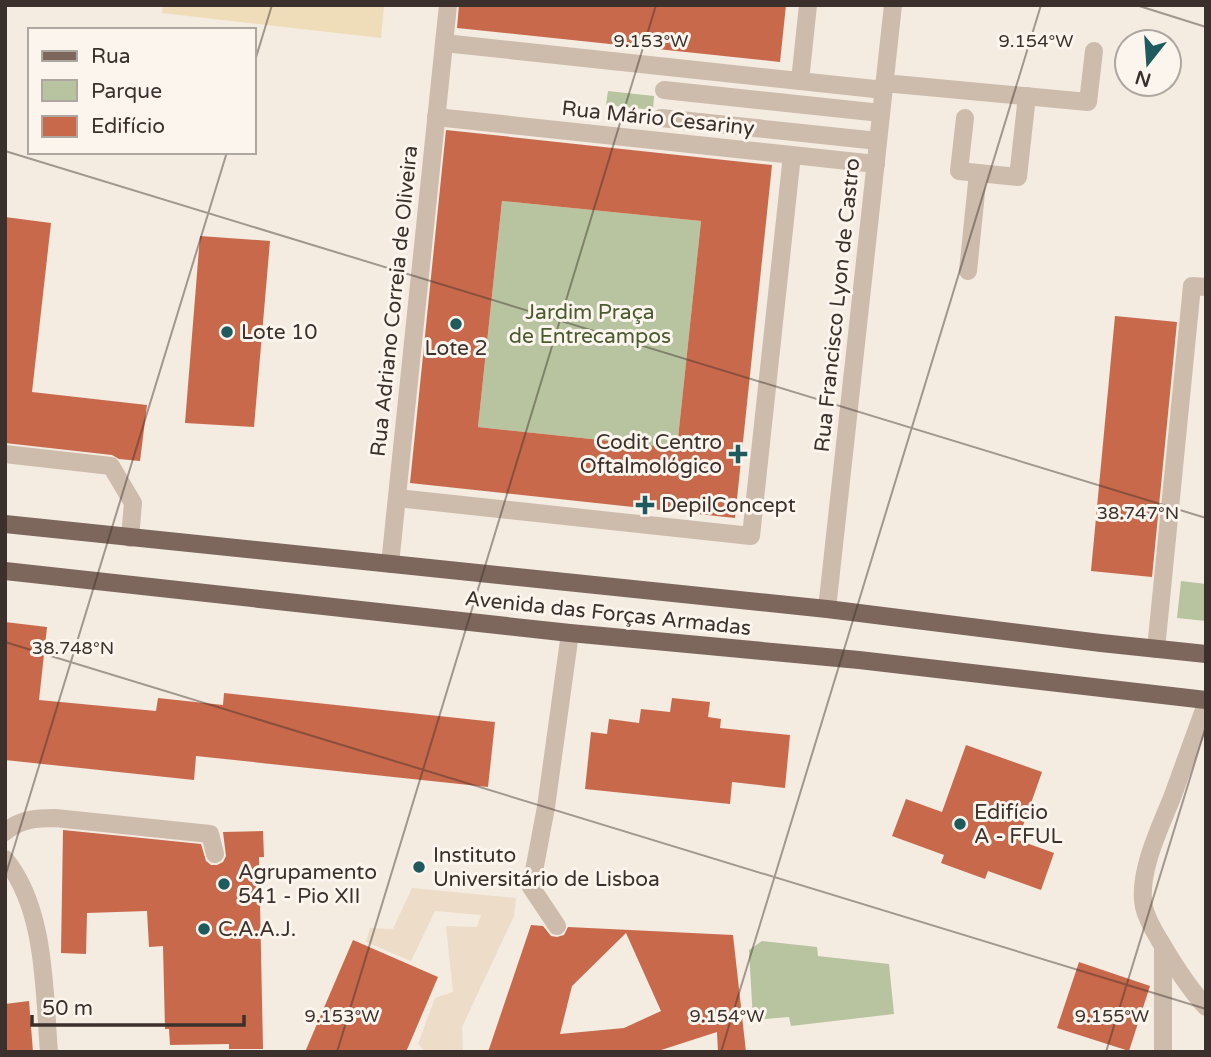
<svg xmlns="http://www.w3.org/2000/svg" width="1211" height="1057" font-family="'Varela Round',sans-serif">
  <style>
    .green { fill: #b8c4a0 }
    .sand { fill: #efdcb8 }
    .plaza { fill: #ecdcc8 }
    .building { fill: #c8694b; fill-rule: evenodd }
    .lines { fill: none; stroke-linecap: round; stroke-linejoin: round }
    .minor { stroke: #cdbbac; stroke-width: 18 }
    .major { stroke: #7d675c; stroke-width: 18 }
    .ticks { fill: none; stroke: #3b302b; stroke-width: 2; stroke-opacity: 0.45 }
    .poi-dot { fill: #1f5a5e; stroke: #fbf5ee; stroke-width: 2.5 }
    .labels { text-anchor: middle; stroke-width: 6; stroke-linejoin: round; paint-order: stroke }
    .street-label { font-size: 21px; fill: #3b302b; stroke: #fbf5ee }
    .park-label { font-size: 21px; fill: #4a5a2e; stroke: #fbf5ee }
    .poi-label { font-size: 21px; fill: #3b302b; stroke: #fbf5ee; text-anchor: start }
    .ticks-label { font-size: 18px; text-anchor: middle; fill: #3b302b; stroke: #fbf5ee; stroke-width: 6; stroke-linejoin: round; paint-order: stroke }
  </style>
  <rect width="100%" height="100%" fill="#f4ebe1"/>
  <g class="green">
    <polygon points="608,91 654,96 653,110 606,105"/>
    <polygon points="502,201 701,221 677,448 478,427"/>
    <polygon points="1181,581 1206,584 1206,621 1177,618"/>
    <polygon points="762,941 817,947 818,956 889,964 894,1014 791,1026 789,1017 753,1020 749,950"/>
  </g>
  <polygon class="sand" points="163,5 384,5 381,38 162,13"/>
  <polygon class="plaza" points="412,888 516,898 514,916 462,1027 463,1052 426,1052 418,1044 435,998 453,992 446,926 477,927 481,915 435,911 411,961 366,942 370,928 393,929"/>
  <g class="building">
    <polygon points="459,5 786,5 780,62 457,28"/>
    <path d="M446,130L772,165L735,518L410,483ZM502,201L701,221L677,448L478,427Z"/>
    <polygon points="5,217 51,223 32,392 147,405 140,461 119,459 112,455 5,443"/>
    <polygon points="200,236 270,241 254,427 185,423"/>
    <polygon points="1115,316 1177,322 1152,577 1091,571"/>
    <polygon points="5,622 47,627 39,700 156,711 158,698 223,705 224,693 495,722 488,787 196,756 194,780 5,760"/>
    <polygon points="672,698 710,702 708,717 721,719 720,728 790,735 785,788 732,782 730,804 585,789 591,732 607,734 609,719 639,723 641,709 670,712"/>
    <polygon points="966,745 1042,772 1018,840 1054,853 1041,890 988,871 985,879 941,863 944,855 892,836 906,799 942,812"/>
    <polygon points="63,830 201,844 206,861 211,865 217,865 223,862 226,856 223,832 263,831 264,857 259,857 263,1049 229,1049 229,1044 170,1045 169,1029 165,1029 163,946 149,947 147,911 87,913 86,954 61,953"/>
    <path d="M531,925L543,926L551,936L557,937L564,935L568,927L733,935L746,1052H718L717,1032L655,1052H488ZM626,933L661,1011L624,1028L560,1034L572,986Z"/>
    <polygon points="353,940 438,977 406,1052 305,1052"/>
    <polygon points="1079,962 1150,986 1129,1051 1057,1028"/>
    <polygon points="29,1001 33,1052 5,1052 5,1004"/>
  </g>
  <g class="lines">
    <g class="minor">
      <polyline points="444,43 884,90"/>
      <polyline points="800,81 808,5"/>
      <polyline points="884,83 1088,102 1094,51"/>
      <polyline points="664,90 881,113"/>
      <polyline points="436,117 876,164"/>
      <polyline points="661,118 878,141"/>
      <polyline points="965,118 959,171 1018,177 1027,96"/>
      <polyline points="968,271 978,173"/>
      <polyline points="5,454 111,466 133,503 130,538"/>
      <polyline points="397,498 751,536 792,155"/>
      <polyline points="390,564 448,5"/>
      <polyline points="827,609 893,5"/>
      <polyline points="1156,649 1192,286 1206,287"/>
      <path d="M1206,704C1195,734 1184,764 1173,795C1161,826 1137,873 1144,907C1147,920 1154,931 1160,941C1174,965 1188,987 1206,1007"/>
      <path d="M5,832C20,819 37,818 55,818L210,834L215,854"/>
      <path d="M5,859C46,909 44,991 49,1052"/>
      <polyline points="557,926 531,887 546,807 570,633"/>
      <polyline points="1163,946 1163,1052"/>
    </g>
    <g class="major">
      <polyline points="5,524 827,609 1101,643 1206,654"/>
      <polyline points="5,571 570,633 859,660 1206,700"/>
    </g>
  </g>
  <path class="ticks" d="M1136,5L1206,27M254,64L272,5M5,151L1206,518M5,642L1206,1009M5,877L227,152M337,1052L656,5M721,1052L1041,5M1106,1052L1206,726"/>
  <g class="poi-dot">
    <circle cx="456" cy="324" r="7"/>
    <circle cx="227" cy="332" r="7"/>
    <path d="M734.5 443.5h7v7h7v7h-7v7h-7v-7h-7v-7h7z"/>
    <path d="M641.5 494.5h7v7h7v7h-7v7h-7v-7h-7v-7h7z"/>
    <circle cx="960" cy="824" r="7"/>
    <circle cx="419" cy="867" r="7"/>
    <circle cx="224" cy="884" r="7"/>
    <circle cx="204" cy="929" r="7"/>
  </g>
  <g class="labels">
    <g class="street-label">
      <text transform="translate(658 118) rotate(6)" y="7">Rua Mário Cesariny</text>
      <text transform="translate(394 301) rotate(-84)" y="7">Rua Adriano Correia de Oliveira</text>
      <text transform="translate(837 305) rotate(-84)" y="7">Rua Francisco Lyon de Castro</text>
      <text transform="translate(608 613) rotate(6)" y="7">Avenida das Forças Armadas</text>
    </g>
    <g class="park-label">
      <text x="590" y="319">Jardim Praça<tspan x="590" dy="24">de Entrecampos</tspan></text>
    </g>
    <g class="poi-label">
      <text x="241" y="339">Lote 10</text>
      <text x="456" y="355" text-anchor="middle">Lote 2</text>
      <text x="722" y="449" text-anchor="end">Codit Centro<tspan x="722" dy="24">Oftalmológico</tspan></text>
      <text x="661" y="512">DepilConcept</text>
      <text x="974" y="819">Edifício<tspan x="974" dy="24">A - FFUL</tspan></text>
      <text x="433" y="862">Instituto<tspan x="433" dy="24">Universitário de Lisboa</tspan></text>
      <text x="238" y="879">Agrupamento<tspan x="238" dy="24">541 - Pio XII</tspan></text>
      <text x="218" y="936">C.A.A.J.</text>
    </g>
  </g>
  <g class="ticks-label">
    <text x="651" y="47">9.153°W</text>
    <text x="1036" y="47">9.154°W</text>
    <text x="1138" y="519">38.747°N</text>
    <text x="73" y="654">38.748°N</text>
    <text x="342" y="1022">9.153°W</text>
    <text x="727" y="1022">9.154°W</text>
    <text x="1112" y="1022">9.155°W</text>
  </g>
  <rect width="1211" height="1057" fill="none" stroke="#3b302b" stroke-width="14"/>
  <rect x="28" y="28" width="228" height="126" fill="#fbf5ee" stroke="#aea6a0" stroke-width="2"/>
  <rect x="42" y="51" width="35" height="10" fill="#7d675c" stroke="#aea6a0" stroke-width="2"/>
  <text x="91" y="63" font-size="21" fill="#3b302b">Rua</text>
  <rect x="42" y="80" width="35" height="21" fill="#b8c4a0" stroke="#aea6a0" stroke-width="2"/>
  <text x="91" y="98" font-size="21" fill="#3b302b">Parque</text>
  <rect x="42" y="116" width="35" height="21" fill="#c8694b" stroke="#aea6a0" stroke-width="2"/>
  <text x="91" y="133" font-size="21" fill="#3b302b">Edifício</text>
  <g transform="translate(1148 63) rotate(197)"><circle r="33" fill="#fbf5ee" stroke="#aea6a0" stroke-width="2"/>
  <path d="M0-5L12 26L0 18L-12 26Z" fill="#1f5a5e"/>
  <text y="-10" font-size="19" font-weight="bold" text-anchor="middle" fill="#3b302b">N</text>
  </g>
  <path d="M32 1015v10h212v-10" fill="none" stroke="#3b302b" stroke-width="3.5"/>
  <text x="42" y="1015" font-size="21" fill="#3b302b" stroke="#fbf5ee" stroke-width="5" paint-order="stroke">50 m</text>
</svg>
